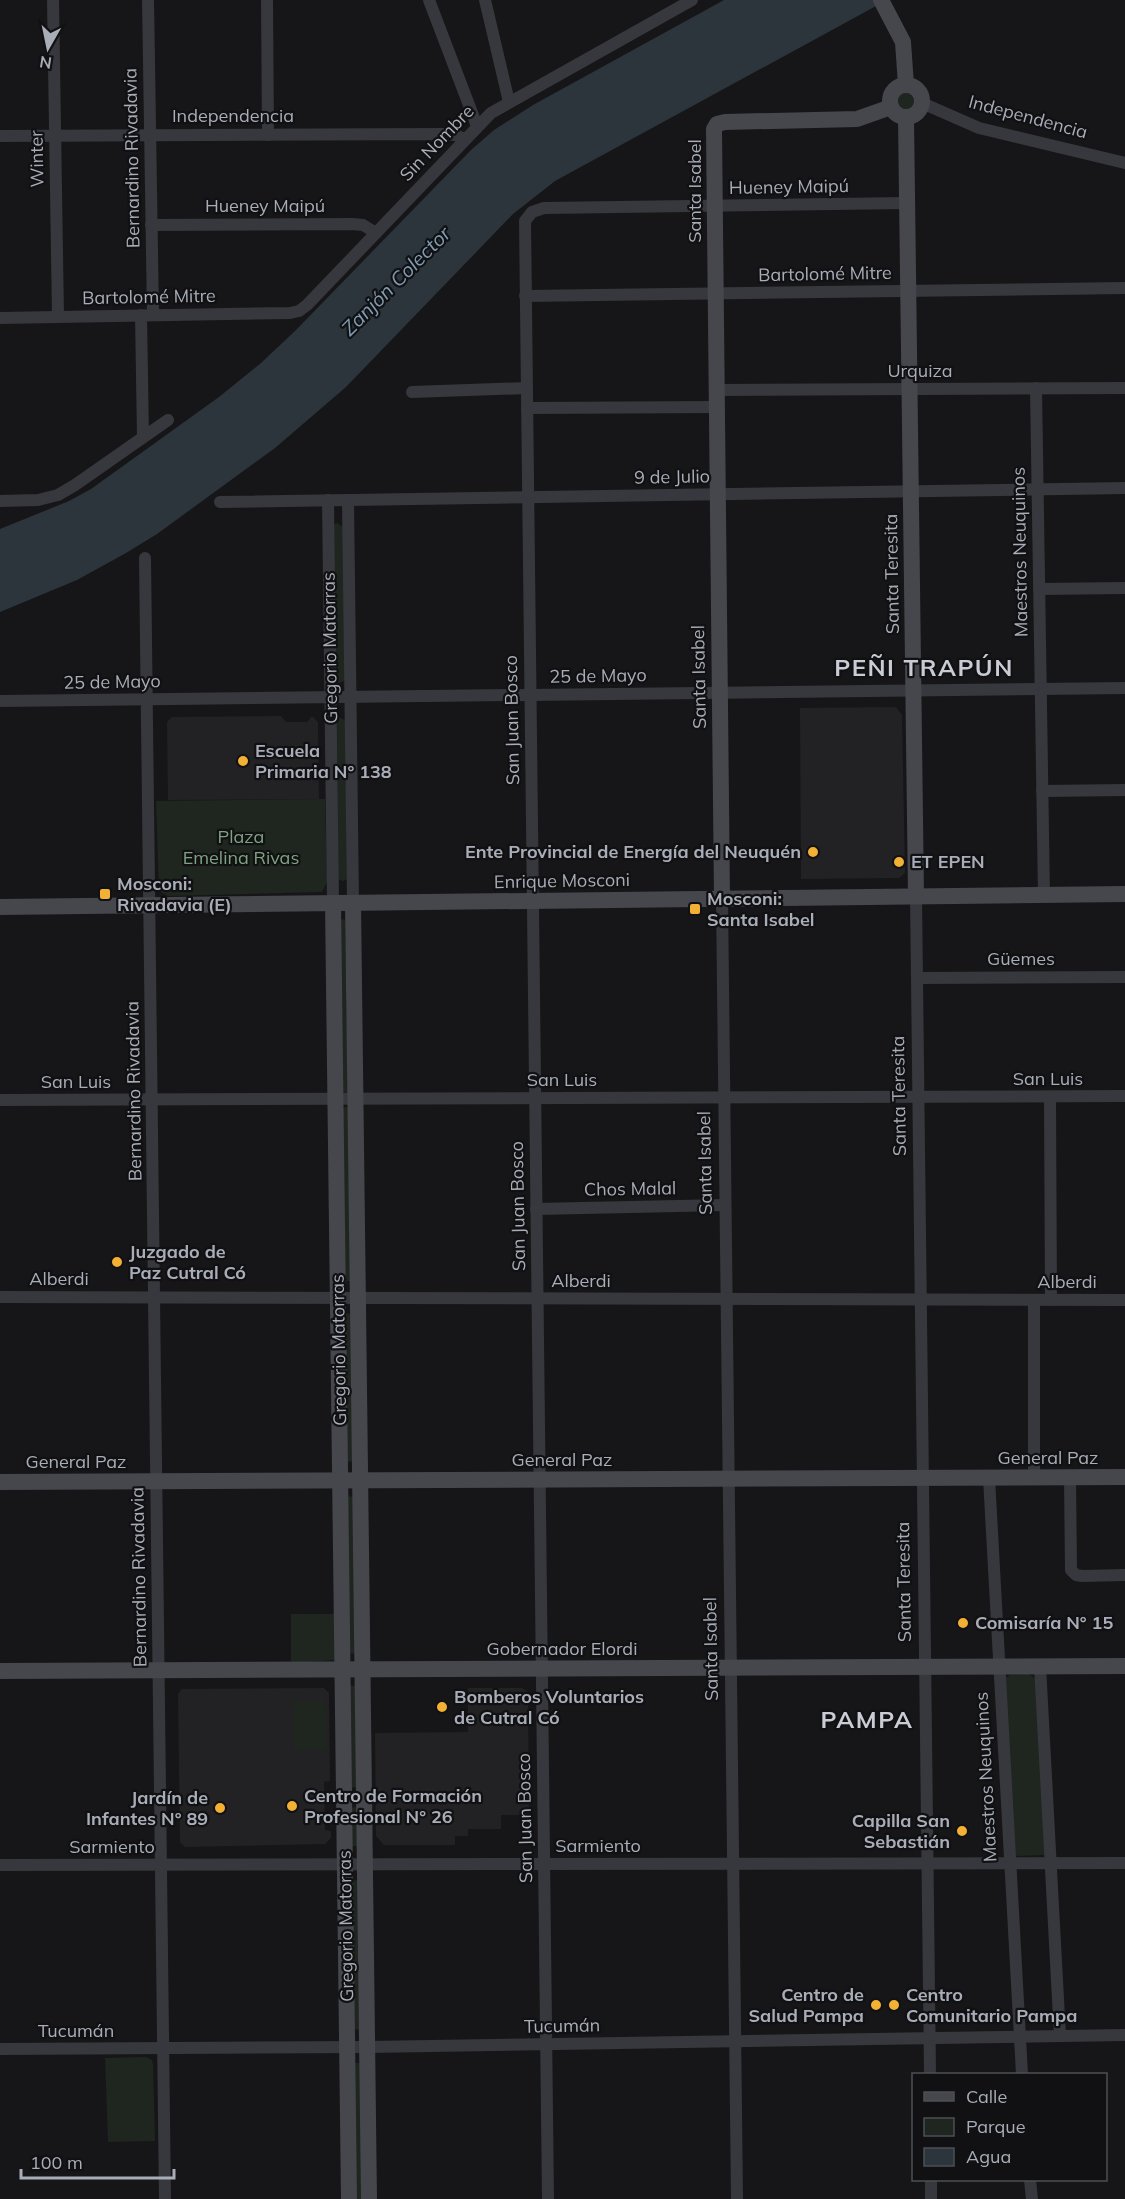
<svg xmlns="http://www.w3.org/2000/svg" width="1125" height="2199" font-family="Mulish,sans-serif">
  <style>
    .built { fill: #222225 }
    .green { fill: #1e261f }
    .water { fill: #2c353c }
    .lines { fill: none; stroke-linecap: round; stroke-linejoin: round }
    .street { stroke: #37383d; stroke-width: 12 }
    .secondary { stroke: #45474d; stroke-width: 16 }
    .poi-dot { fill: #f2b134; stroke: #111113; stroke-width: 2 }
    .labels { text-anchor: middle; stroke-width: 4.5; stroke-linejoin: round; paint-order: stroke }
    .street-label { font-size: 18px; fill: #a8adb8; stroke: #111113 }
    .poi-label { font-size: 18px; font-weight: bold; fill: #a8adb8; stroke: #111113; text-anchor: start }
    .park-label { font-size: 18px; fill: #7fa381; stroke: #111113 }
    .water-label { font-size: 20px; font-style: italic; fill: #7f9bb3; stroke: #111113 }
    .district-label { font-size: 24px; font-weight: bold; letter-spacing: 1.5px; fill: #c9ccd4; stroke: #111113 }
  </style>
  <rect width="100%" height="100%" fill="#161618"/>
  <g class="built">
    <polygon points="896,707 902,715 905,873 899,878 801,879 800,708"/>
    <polygon points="281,716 286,722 307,722 312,716 318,722 319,799 168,800 167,722 172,717"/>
    <polygon points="324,1688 329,1693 330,1781 324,1782 325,1830 331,1831 331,1838 325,1844 185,1847 180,1842 178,1694 182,1689"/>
    <polygon points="468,1688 522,1688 528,1692 529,1815 501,1815 501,1829 468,1829 468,1836 455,1836 455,1845 384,1845 376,1836 375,1733 468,1732"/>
  </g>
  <g class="green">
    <circle cx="906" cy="101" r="8"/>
    <polygon points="337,523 343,527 346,678 344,681 339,683 335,680 334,525"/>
    <polygon points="340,718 345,720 347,879 343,881 338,879 337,720"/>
    <polygon points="325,799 327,882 322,892 168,896 159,891 156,801"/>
    <polygon points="344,919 345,920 348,1092 343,1092 340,920"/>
    <polygon points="346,1107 348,1108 350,1281 343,1281 342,1108"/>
    <polygon points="345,1313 351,1314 353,1460 350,1462 345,1461"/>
    <polygon points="350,1496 355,1498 356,1653 349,1654 348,1497"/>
    <polygon points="291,1614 337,1614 335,1660 291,1663"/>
    <polygon points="1029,1674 1036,1679 1045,1855 1018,1856 1015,1856 1005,1678 1010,1675"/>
    <polygon points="349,1685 355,1686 357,1787 350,1788"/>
    <polygon points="293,1701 325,1701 326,1749 294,1750"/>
    <polygon points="355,1807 358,1809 357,1846 351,1846 351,1808"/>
    <polygon points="356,1880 358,1881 359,2030 354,2029 352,1881"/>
    <polygon points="146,2057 152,2060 153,2064 155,2141 108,2142 105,2058"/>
    <polygon points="354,2063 360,2063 364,2199 353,2199"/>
  </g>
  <polygon class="water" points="724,0 887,0 555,181 513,214 346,387 275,448 157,534 126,553 77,580 0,612 0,529 69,501 91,489 219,397 261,363 295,331 471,150 494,130 533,105"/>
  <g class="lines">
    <g class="street">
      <polyline points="53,0 58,317"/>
      <polyline points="148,0 153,315"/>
      <polyline points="267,0 268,135"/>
      <polyline points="429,0 477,126"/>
      <polyline points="485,0 509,102"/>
      <polyline points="922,103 979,128 1125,163"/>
      <polyline points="0,136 445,134 455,135 465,139"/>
      <polyline points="151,225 352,224 363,225 376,233"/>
      <polyline points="525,296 1125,288"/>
      <polyline points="141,315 143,437"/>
      <polyline points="0,318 290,313 299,311 307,305 491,113 692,0"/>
      <polyline points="1036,388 1044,895"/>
      <polyline points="716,390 1125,388"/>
      <polyline points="412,392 527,388"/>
      <polyline points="527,408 716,407"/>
      <polyline points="328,500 333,903"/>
      <polyline points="348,500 353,903"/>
      <polyline points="0,501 38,500 58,495 75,485 168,420"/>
      <polyline points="220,502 1125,488"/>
      <polyline points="145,558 165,2199"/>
      <polyline points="1039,589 1125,588"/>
      <polyline points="0,701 1125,688"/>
      <polyline points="1042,791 1125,790"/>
      <polyline points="916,896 930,2074"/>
      <polyline points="722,898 737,2199"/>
      <polyline points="917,978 1125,977"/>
      <polyline points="1050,1097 1051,1300"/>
      <polyline points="0,1100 1125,1096"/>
      <polyline points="536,1209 725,1205"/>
      <polyline points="0,1297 1125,1300"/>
      <polyline points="1034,1477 1034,1300"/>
      <polyline points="1070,1477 1071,1570 1076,1575 1082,1576 1125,1575"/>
      <polyline points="989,1478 1022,2074"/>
      <polyline points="1040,1666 1060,2036"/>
      <polyline points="0,1865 1125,1863"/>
      <polyline points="0,2049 367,2047 1125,2035"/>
      <polyline points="931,2180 931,2199"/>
      <polyline points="1030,2180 1032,2199"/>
      <polyline points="548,2199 525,221 532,212 544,208 907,203"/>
    </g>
    <g class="secondary">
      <polyline points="881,0 903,42 906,85"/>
      <circle cx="906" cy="101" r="16"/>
      <polyline points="906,117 916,896"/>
      <polyline points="722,898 714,129 717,124 725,122 857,119 891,107"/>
      <polyline points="333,903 349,2199"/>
      <polyline points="353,903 369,2199"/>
      <polyline points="0,907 1125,894"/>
      <polyline points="0,1482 1125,1477"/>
      <polyline points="0,1671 1125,1666"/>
    </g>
  </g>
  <g class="poi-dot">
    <circle cx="243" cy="761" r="6"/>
    <circle cx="813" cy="852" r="6"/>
    <circle cx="899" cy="862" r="6"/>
    <rect x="99" y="888" width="12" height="12" rx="3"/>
    <rect x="689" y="903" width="12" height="12" rx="3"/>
    <circle cx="117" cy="1262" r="6"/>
    <circle cx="963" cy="1623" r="6"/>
    <circle cx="442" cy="1707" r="6"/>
    <circle cx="292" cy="1806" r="6"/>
    <circle cx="220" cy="1808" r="6"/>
    <circle cx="962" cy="1831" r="6"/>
    <circle cx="876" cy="2005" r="6"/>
    <circle cx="894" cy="2005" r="6"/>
  </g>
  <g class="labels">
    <g class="street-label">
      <text x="233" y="122">Independencia</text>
      <text transform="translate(1028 117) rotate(15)" y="6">Independencia</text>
      <text transform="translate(437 143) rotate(-46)" y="6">Sin Nombre</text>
      <text transform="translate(132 158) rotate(-91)" y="6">Bernardino Rivadavia</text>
      <text transform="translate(37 159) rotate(-91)" y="6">Winter</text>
      <text transform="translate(789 187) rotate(-1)" y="6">Hueney Maipú</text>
      <text transform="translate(695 191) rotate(-90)" y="6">Santa Isabel</text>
      <text x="265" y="212">Hueney Maipú</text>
      <text transform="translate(825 274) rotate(-1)" y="6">Bartolomé Mitre</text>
      <text transform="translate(149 297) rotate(-1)" y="6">Bartolomé Mitre</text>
      <text x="920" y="377">Urquiza</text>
      <text transform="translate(672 477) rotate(-1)" y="6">9 de Julio</text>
      <text transform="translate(1020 552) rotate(-91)" y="6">Maestros Neuquinos</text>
      <text transform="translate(892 574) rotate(-91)" y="6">Santa Teresita</text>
      <text transform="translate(330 648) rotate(-91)" y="6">Gregorio Matorras</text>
      <text transform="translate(598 676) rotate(-1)" y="6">25 de Mayo</text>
      <text transform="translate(699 677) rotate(-91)" y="6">Santa Isabel</text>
      <text transform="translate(112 682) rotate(-1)" y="6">25 de Mayo</text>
      <text transform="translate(512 720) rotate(-91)" y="6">San Juan Bosco</text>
      <text transform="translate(562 881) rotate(-1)" y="6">Enrique Mosconi</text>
      <text x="1021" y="965">Güemes</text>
      <text x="1048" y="1085">San Luis</text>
      <text x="562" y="1086">San Luis</text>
      <text x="76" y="1088">San Luis</text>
      <text transform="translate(134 1091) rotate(-91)" y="6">Bernardino Rivadavia</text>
      <text transform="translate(899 1096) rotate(-91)" y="6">Santa Teresita</text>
      <text transform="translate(705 1163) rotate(-91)" y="6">Santa Isabel</text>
      <text transform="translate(630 1189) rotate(-1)" y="6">Chos Malal</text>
      <text transform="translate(518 1206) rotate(-91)" y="6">San Juan Bosco</text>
      <text x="59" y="1285">Alberdi</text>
      <text x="581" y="1287">Alberdi</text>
      <text x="1067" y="1288">Alberdi</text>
      <text transform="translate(339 1350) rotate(-91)" y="6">Gregorio Matorras</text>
      <text x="1048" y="1464">General Paz</text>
      <text x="562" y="1466">General Paz</text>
      <text x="76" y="1468">General Paz</text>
      <text transform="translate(139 1577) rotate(-91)" y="6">Bernardino Rivadavia</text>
      <text transform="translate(904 1582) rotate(-91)" y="6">Santa Teresita</text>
      <text x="562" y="1655">Gobernador Elordi</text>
      <text transform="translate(711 1649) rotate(-91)" y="6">Santa Isabel</text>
      <text transform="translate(986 1777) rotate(-93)" y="6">Maestros Neuquinos</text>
      <text transform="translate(525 1818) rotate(-91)" y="6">San Juan Bosco</text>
      <text x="598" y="1852">Sarmiento</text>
      <text x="112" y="1853">Sarmiento</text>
      <text transform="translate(346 1926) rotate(-91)" y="6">Gregorio Matorras</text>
      <text transform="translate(562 2026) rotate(-1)" y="6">Tucumán</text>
      <text x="76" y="2037">Tucumán</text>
    </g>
    <g class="poi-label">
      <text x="255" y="757">Escuela<tspan x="255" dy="21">Primaria N° 138</tspan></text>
      <text x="801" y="858" text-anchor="end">Ente Provincial de Energía del Neuquén</text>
      <text x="911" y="868">ET EPEN</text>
      <text x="117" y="890">Mosconi:<tspan x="117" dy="21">Rivadavia (E)</tspan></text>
      <text x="707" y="905">Mosconi:<tspan x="707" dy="21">Santa Isabel</tspan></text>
      <text x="129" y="1258">Juzgado de<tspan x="129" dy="21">Paz Cutral Có</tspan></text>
      <text x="975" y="1629">Comisaría N° 15</text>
      <text x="454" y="1703">Bomberos Voluntarios<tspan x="454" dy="21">de Cutral Có</tspan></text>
      <text x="304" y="1802">Centro de Formación<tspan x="304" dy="21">Profesional N° 26</tspan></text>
      <text x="208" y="1804" text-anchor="end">Jardín de<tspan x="208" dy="21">Infantes N° 89</tspan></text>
      <text x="950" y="1827" text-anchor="end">Capilla San<tspan x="950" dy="21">Sebastián</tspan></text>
      <text x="864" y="2001" text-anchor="end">Centro de<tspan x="864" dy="21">Salud Pampa</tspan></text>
      <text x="906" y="2001">Centro<tspan x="906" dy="21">Comunitario Pampa</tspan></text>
    </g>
    <g class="park-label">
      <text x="241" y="843">Plaza<tspan x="241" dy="21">Emelina Rivas</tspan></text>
    </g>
    <g class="water-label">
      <text transform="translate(396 281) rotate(-45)" y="7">Zanjón Colector</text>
    </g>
    <g class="district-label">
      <text x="924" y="676">PEÑI TRAPÚN</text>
      <text x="867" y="1728">PAMPA</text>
    </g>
  </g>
  <rect x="912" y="2073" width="195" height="108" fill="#111113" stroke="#4d4f55" stroke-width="1.5"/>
  <rect x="924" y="2092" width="30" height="9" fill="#45474d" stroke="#4d4f55" stroke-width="1.5"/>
  <text x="966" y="2103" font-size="18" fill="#a8adb8">Calle</text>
  <rect x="924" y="2118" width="30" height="18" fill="#1e261f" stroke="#4d4f55" stroke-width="1.5"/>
  <text x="966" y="2133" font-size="18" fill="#a8adb8">Parque</text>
  <rect x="924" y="2148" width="30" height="18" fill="#2c353c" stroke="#4d4f55" stroke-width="1.5"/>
  <text x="966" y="2163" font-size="18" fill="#a8adb8">Agua</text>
  <g transform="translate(48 48) rotate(189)" stroke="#111113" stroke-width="4.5" paint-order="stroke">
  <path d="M0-4.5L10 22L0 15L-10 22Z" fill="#a8adb8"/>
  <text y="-9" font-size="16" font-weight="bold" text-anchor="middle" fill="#a8adb8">N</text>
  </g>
  <path d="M21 2169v9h153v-9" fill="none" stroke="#a8adb8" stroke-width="3"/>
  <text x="30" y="2169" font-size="18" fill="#a8adb8" stroke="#111113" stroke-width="4.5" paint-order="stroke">100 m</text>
</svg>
